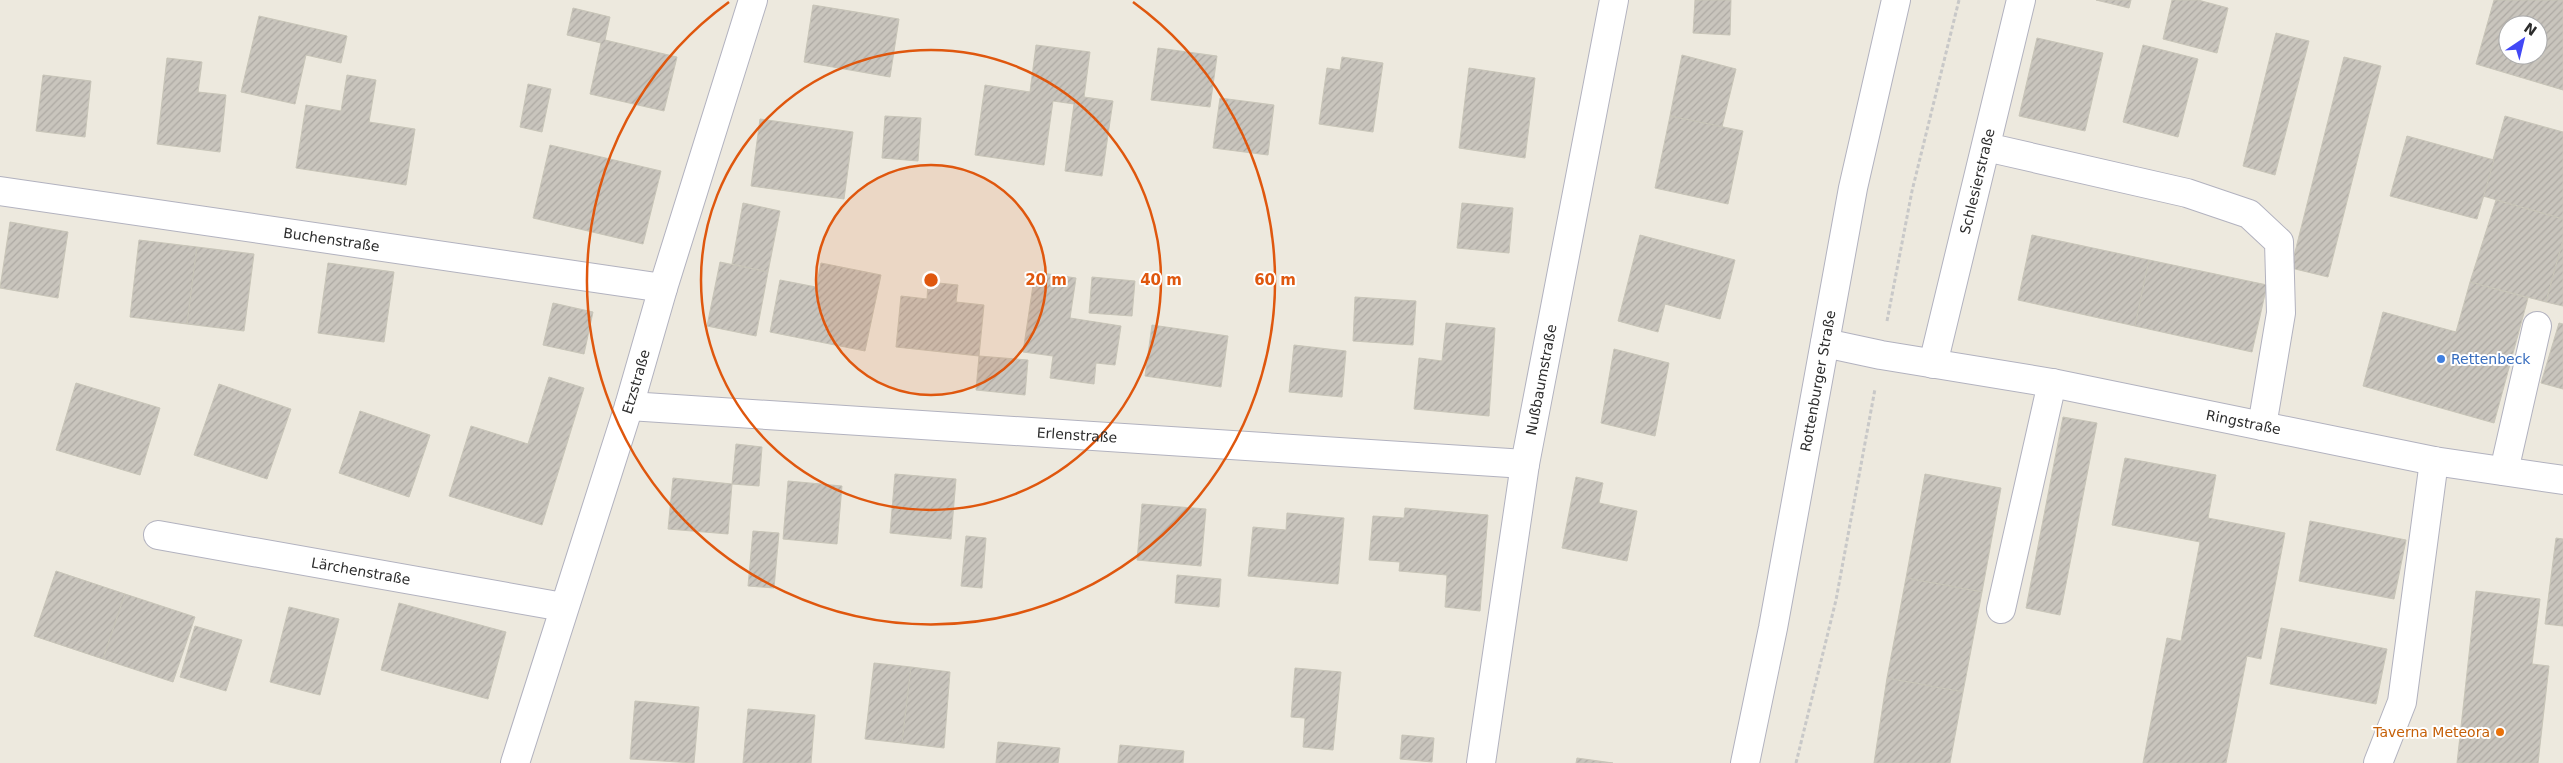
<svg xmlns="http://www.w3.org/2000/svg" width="2563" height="763" font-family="'DejaVu Sans',sans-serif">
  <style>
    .building { fill: url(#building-hatch); stroke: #c8c5b8; fill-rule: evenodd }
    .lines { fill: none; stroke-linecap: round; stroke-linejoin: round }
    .minor-casing { stroke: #b2b2bf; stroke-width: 30 }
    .path { stroke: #c8c8c8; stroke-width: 3; stroke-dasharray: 4 2.5; stroke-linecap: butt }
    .minor { stroke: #fff; stroke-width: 28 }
    .ring { fill: none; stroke: #df570e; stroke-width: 2.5 }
    .shop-dot { fill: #3f7fe0; stroke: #fff; stroke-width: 2 }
    .food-dot { fill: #e8710a; stroke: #fff; stroke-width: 2 }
    .labels { text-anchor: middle; stroke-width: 4; stroke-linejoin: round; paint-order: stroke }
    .street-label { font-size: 14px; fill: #2c2c2c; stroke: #fff }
    .shop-label { font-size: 14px; fill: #366cbe; stroke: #fff; text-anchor: start }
    .food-label { font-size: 14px; fill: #c56008; stroke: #fff; text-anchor: end }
    .centre { fill: #df570e; stroke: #fff; stroke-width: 2.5 }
    .ring-label { font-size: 15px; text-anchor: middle; font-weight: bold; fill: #df570e; stroke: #fff; stroke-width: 4; stroke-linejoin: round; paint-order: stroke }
  </style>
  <defs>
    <pattern id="building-hatch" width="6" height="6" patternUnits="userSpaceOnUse" patternTransform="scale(1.25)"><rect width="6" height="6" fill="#c9c5bd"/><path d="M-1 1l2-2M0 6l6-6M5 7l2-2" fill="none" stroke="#ada9a3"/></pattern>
  </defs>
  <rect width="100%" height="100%" fill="#ede9de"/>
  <g class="building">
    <polygon points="1695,0 1731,0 1730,35 1693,33"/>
    <polygon points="2096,0 2131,0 2129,8"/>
    <polygon points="2172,0 2198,0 2228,8 2217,53 2163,39"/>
    <path d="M2494,0H2563V90L2476,64ZM2508,25H2538V55H2508Z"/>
    <polygon points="813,5 899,19 890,77 804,62"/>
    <polygon points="573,8 610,17 605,40 677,57 664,111 590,94 601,43 567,35"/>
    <polygon points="259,16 347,36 341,63 306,55 295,104 241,92"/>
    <polygon points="2276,33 2309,41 2275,175 2243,166"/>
    <polygon points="2037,38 2103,53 2085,131 2019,116"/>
    <polygon points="1036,45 1090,52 1084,97 1113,101 1102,176 1065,171 1074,104 1053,101 1044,165 975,155 985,85 1030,92"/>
    <polygon points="2143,45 2198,59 2178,137 2123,122"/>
    <polygon points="1158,48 1217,56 1210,107 1151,100"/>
    <polygon points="1682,55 1736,69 1722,127 1670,116"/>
    <polygon points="1342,57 1383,63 1373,132 1319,124 1327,68 1340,70"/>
    <polygon points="2344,57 2381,66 2328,277 2291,268"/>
    <polygon points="167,58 202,62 198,92 226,95 220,152 157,144"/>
    <polygon points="1469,68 1535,78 1525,158 1459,148"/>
    <polygon points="43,75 91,81 85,137 36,131"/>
    <polygon points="347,75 376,80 369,122 415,129 406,185 296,168 306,105 341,111"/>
    <polygon points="528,84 551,89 542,132 520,127"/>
    <polygon points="1220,98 1274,105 1268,155 1213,148"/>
    <polygon points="885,116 921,118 918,161 882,158"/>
    <polygon points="1670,116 1743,131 1728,204 1655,188"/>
    <polygon points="2505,116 2563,132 2563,219 2483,196"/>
    <polygon points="760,119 853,132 844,199 751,186"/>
    <polygon points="2407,136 2494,160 2477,219 2390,196"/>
    <polygon points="550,145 661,171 643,244 533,218"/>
    <polygon points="2496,200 2563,219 2563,240 2546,302 2470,282"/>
    <polygon points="743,203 780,211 768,272 732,264"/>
    <polygon points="1462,203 1513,208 1509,253 1457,248"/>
    <polygon points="10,222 68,232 58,298 0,288"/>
    <polygon points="1640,235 1735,260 1720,319 1665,304 1658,332 1618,321"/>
    <polygon points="2032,235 2149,260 2135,326 2018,300"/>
    <polygon points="139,240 197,247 187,324 130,317"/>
    <polygon points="2563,240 2563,306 2546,302"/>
    <polygon points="197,247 254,254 244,331 187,324"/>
    <polygon points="2149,260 2267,285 2252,352 2135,326"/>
    <polygon points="720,262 768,272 756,336 707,326"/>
    <polygon points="328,263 394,272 384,342 318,333"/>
    <polygon points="821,263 881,275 865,351 770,332 780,280 816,287"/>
    <polygon points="1035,272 1076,278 1070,318 1121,326 1115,365 1096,363 1094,384 1050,378 1053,356 1023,352"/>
    <polygon points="1092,277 1135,281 1132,316 1089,313"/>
    <polygon points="928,282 958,285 956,302 984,305 979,356 896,347 901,296 927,299"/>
    <polygon points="2470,282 2528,298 2494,423 2363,386 2383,312 2456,332"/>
    <polygon points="1355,297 1416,301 1413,345 1353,341"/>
    <polygon points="553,303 593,312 584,354 543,345"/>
    <polygon points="1446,323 1495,328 1489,416 1414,409 1419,358 1442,361"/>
    <polygon points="2559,323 2563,324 2563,389 2541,383"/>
    <polygon points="1152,325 1228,336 1221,387 1145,376"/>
    <polygon points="1294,345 1346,351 1342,397 1289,392"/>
    <polygon points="1614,349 1669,363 1655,436 1601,423"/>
    <polygon points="979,356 1028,360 1025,395 976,390"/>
    <polygon points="549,377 584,388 542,525 449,496 471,426 528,444"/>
    <polygon points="76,383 160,408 140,475 56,450"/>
    <polygon points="219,384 291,409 267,479 194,455"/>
    <polygon points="360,411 430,435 409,497 339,473"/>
    <polygon points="2063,417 2097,423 2060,615 2026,608"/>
    <polygon points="736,444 762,447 759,486 732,484"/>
    <polygon points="2125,458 2216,475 2208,518 2285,533 2261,659 2247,656 2226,763 2143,763 2167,638 2181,641 2200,542 2112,525"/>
    <polygon points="895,474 956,479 951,539 890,533"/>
    <polygon points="1925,474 2001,488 1982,592 1906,578"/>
    <polygon points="1576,477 1603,483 1599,503 1637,511 1627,561 1562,548"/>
    <polygon points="673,478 732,484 728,534 668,529"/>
    <polygon points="788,481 842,486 837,544 783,539"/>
    <polygon points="1142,504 1206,509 1201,566 1137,560"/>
    <polygon points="1405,508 1488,515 1480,611 1445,607 1447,575 1399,571 1400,562 1369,560 1373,516 1404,518"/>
    <polygon points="1287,513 1344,518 1338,584 1248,576 1253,527 1286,530"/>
    <polygon points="2310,521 2406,540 2394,599 2299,581"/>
    <polygon points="753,531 779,533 774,588 748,586"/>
    <polygon points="966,536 986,538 982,588 961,586"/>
    <polygon points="2556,538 2563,539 2563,626 2545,624"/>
    <polygon points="56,571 125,594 103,659 34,636"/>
    <polygon points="1177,575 1221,579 1219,607 1175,603"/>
    <polygon points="1906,578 1982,592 1963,692 1887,678"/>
    <polygon points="2476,591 2540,599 2532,664 2549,666 2538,763 2457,763"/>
    <polygon points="125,594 195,617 173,682 103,659"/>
    <polygon points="399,603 506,632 488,699 381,670"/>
    <polygon points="289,607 339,619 320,695 270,682"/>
    <polygon points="195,626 242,640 226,691 180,677"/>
    <polygon points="2281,628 2387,649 2376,704 2270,684"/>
    <polygon points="874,663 911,667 902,743 865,739"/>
    <polygon points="911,667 950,672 944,748 902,743"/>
    <polygon points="1295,668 1341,672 1333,750 1303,747 1305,718 1291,717"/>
    <polygon points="1887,678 1963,692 1950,763 1874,763"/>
    <polygon points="635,701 699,707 694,763 630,759"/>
    <polygon points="748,709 815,715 811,763 743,763"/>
    <polygon points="1402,735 1434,738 1432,762 1400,759"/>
    <polygon points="998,742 1060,748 1058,763 996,763"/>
    <polygon points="1120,745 1184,751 1183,763 1118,763"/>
    <polygon points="1577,758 1613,763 1576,763"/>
  </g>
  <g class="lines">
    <defs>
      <g id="minor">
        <polyline points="1986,147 2187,193 2249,214 2279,242 2281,313 2262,426"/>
        <path id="s1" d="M0,191L663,288"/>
        <path id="s2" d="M1825,343L1881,355L2052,383L2434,461L2563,480"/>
        <path id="s3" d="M1933,364L2021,0"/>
        <path id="s4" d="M629,406L1525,464"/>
        <polyline points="2504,471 2537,326"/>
        <path id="s5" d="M158,535L563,607"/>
        <polyline points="2001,609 2052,383"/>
        <path id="s6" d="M515,763L629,406L663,288L753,0"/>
        <path id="s7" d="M1481,763L1525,464L1614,0"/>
        <path id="s8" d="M1745,763L1773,628L1853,188L1896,0"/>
        <polyline points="2378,763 2402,702 2434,461"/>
      </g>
    </defs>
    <use href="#minor" class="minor-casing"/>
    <g class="path">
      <polyline points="1887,321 1912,191 1959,0"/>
      <polyline points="1796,763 1836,600 1875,389"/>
    </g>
    <use href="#minor" class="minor"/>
  </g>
  <circle cx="931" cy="280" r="115" fill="#df570e" fill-opacity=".12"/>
  <g class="ring">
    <circle cx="931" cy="280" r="115"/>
    <circle cx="931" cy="280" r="230"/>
    <path d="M1133 2A344 344 0 1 1 729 2"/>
  </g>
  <circle class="shop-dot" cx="2441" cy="359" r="5"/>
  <circle class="food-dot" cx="2500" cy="732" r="5"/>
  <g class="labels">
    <g class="street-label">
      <text dy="5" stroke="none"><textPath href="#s3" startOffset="188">Schlesierstraße</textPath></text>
      <text dy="5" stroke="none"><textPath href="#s1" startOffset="335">Buchenstraße</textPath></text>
      <text dy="5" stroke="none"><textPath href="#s7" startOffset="388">Nußbaumstraße</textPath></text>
      <text dy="5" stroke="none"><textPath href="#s8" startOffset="389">Rottenburger Straße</textPath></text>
      <text dy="5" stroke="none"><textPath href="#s6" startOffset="400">Etzstraße</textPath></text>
      <text dy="5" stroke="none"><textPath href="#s2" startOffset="426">Ringstraße</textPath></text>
      <text dy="5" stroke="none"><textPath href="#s4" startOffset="449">Erlenstraße</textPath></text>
      <text dy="5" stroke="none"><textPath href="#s5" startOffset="206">Lärchenstraße</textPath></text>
    </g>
    <g class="shop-label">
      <text x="2451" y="364">Rettenbeck</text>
    </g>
    <g class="food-label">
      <text x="2490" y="737">Taverna Meteora</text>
    </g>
  </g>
  <circle cx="931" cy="280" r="8" class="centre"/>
  <g class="ring-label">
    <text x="1046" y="285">20 m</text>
    <text x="1161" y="285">40 m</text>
    <text x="1275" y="285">60 m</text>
  </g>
  <g transform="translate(2523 40) rotate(35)"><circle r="24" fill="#ffffff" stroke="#ababab"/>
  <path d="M0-4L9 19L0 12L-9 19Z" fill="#4248f6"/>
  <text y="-8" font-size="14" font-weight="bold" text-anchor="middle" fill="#2c2c2c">N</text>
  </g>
</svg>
